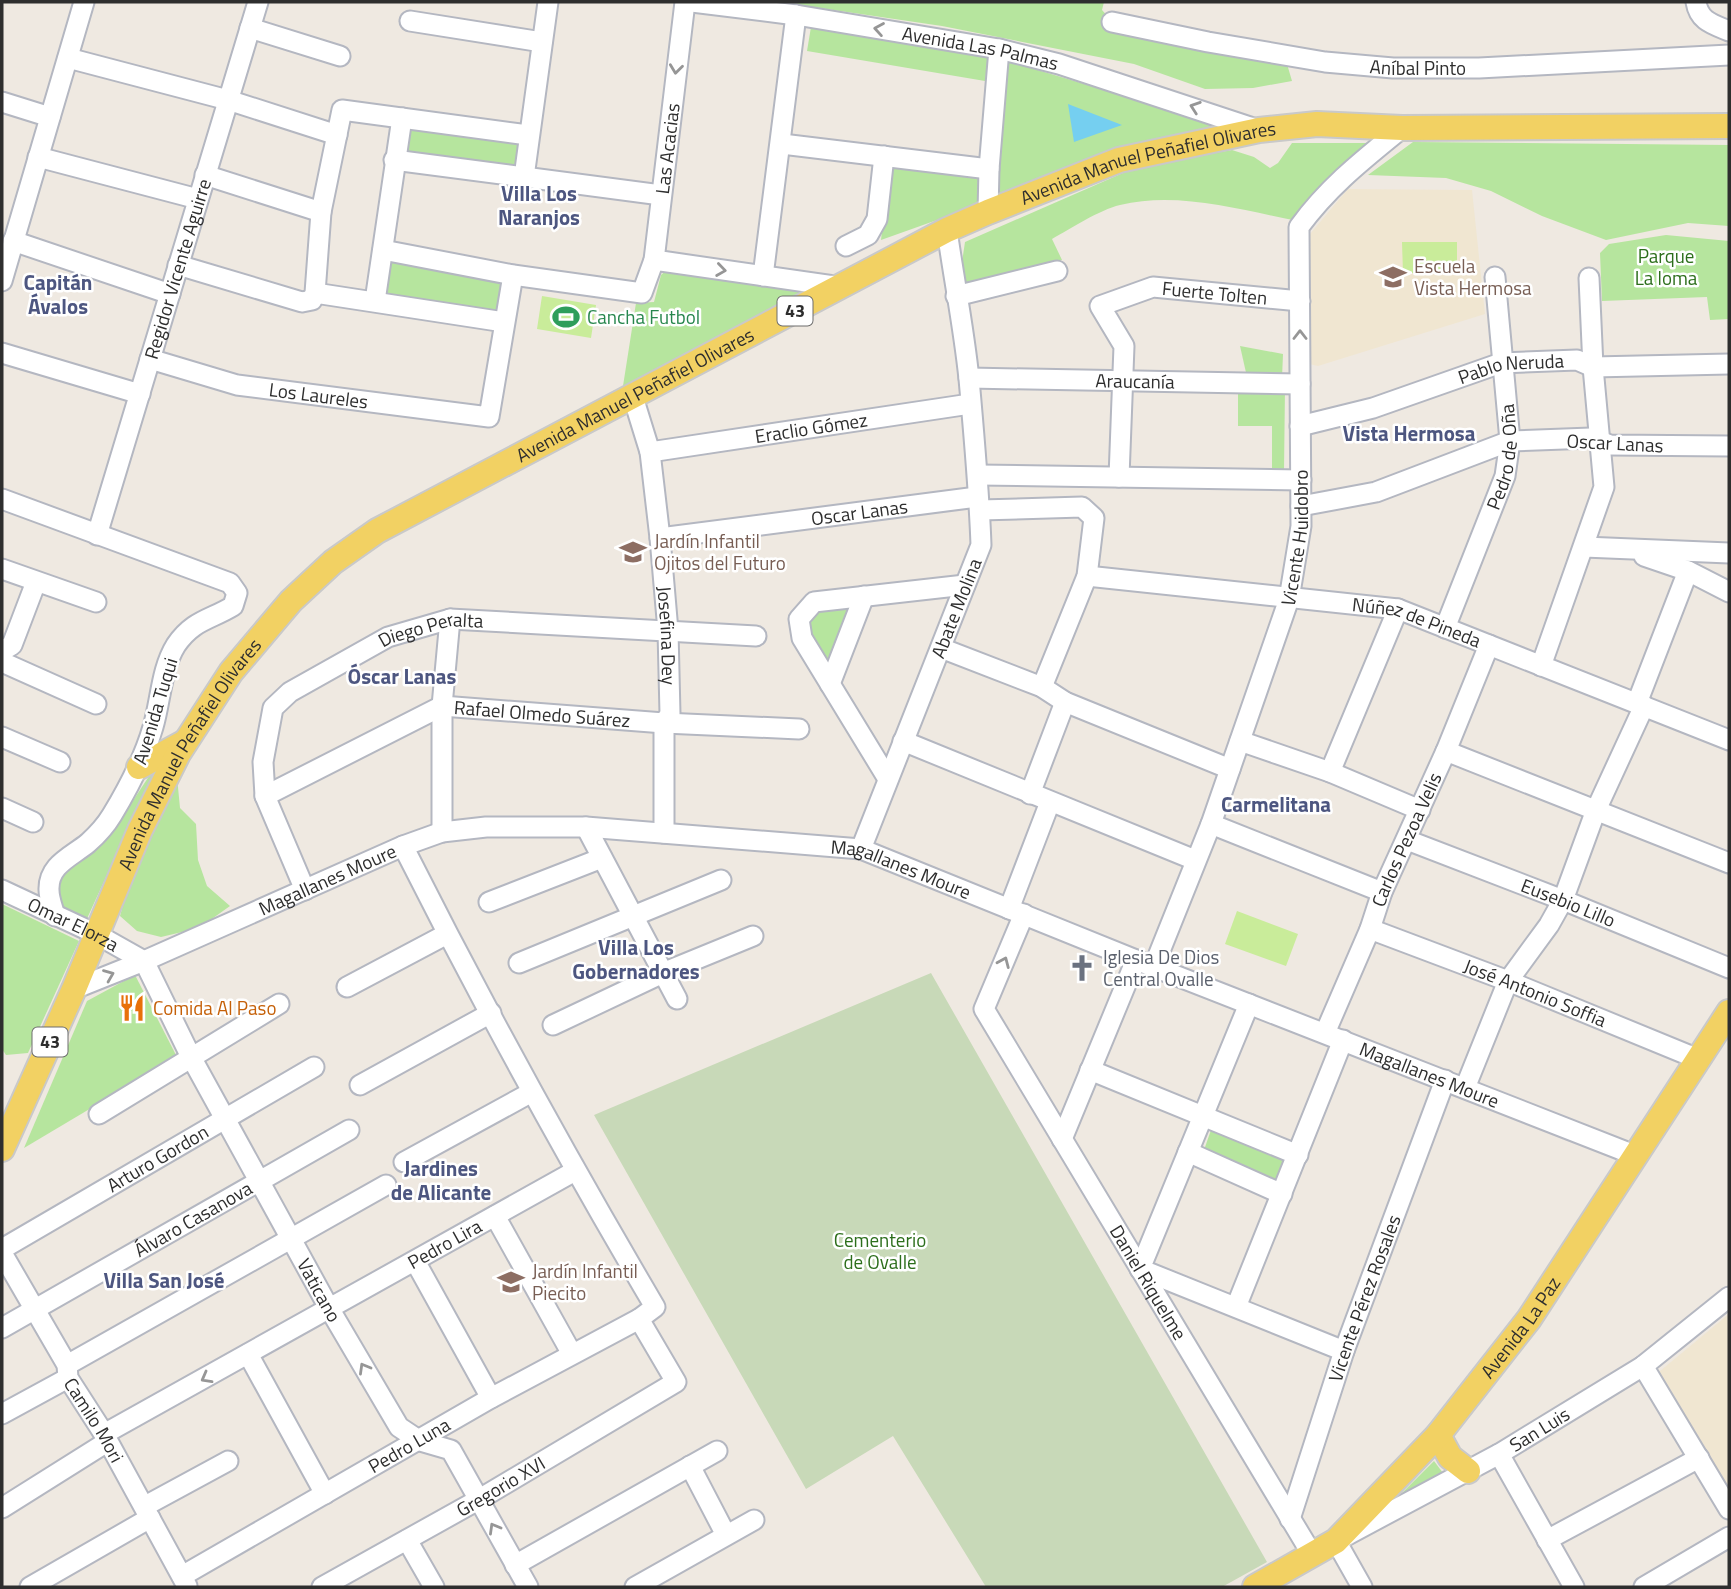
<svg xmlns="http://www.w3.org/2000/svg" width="1731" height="1589" font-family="'Titillium Web',sans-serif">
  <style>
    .education { fill: #f0e6d1 }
    .green { fill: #b6e59e }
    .cemetery { fill: #c8d9b8 }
    .pitch { fill: #c9ec9a }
    .water { fill: #75cff0 }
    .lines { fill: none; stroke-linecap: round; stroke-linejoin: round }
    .minor-casing { stroke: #b4b7c1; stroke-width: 23 }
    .major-casing { stroke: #c9c9c9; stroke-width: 28 }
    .minor { stroke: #fff; stroke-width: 19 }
    .major { stroke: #f2d163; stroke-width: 24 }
    .oneway { stroke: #969696 }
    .labels { text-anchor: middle; stroke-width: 5; stroke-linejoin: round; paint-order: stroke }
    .shield { fill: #fff; stroke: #6d6d6d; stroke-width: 2 }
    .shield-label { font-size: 18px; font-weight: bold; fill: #2e2e2e }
    .street-label { font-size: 19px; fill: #2e2e2e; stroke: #fff }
    .park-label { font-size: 19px; fill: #2c6e1b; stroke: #fff }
    .education-label { font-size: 19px; fill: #785e54; stroke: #fff; text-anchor: start }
    .leisure-label { font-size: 19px; fill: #27864d; stroke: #fff; text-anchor: start }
    .worship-label { font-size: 19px; fill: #5b616d; stroke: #fff; text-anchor: start }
    .food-label { font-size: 19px; fill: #c56008; stroke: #fff; text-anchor: start }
    .neighbourhood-label { font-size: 21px; font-weight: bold; fill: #4d5680; stroke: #fff }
  </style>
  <rect width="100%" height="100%" fill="#efe9e1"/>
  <g class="education">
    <polygon points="1348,189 1472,190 1485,314 1318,366 1305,363 1305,240"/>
    <polygon points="1729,1314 1729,1502 1654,1376"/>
  </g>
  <g class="green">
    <polygon points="779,2 1104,2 1102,10 1120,30 1287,64 1292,81 1253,88 1205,89 1134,64 942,26"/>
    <polygon points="811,27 988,57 985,81 807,51"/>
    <polygon points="1008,61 1231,128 997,196"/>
    <polygon points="406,122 521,137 516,172 400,157"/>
    <polygon points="1413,142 1729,145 1729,226 1688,223 1606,240 1542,216 1491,191 1446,178 1368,175"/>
    <path d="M1292,143H1370L1298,221C1241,210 1178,191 1120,205C1099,210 1072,228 1052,239L1062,260L964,288L962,262L965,242L1139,166L1232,150L1254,157L1270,168L1278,163Z"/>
    <polygon points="890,163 984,175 982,204 881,240"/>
    <polygon points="1666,235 1729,241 1729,319 1710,320 1707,297 1602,301 1600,253 1609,244"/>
    <polygon points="385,254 502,275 497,315 379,295"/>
    <polygon points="669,268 819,289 623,386 636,303 654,302 661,275"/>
    <polygon points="1240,346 1283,354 1282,378 1247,377"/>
    <polygon points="1238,387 1285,388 1284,471 1272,471 1272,426 1238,426"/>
    <polygon points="830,605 852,608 829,665 809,636 806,619"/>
    <polygon points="159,761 85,923 62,909 56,890 64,870 117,825"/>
    <polygon points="177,777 180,808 196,824 198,860 207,886 230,906 199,928 161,937 137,931 120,916 131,875"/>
    <polygon points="2,904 79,941 28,1053 6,1055 2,1049"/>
    <polygon points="135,975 177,1057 24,1148 87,1001"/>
    <polygon points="1211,1130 1285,1161 1276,1182 1204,1150"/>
    <polygon points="1434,1461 1443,1473 1382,1513"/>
  </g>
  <polygon class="cemetery" points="931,973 1267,1562 1222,1587 986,1587 893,1436 806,1489 594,1115"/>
  <g class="pitch">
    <polygon points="1402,242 1457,242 1457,273 1403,273"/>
    <polygon points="542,296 596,305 591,338 537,329"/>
    <polygon points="1237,911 1298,934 1286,966 1225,944"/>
  </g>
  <polygon class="water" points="1068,104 1122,125 1074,142"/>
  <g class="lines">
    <defs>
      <g id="minor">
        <path id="s1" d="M692,2L796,15L999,49L1059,64L1259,130"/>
        <path d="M1696,2C1699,21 1712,24 1729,31"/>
        <polyline points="410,21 542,42"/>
        <path id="s2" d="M1112,22L1208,42L1325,62L1393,68H1479L1729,55"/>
        <polyline points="250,28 340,56"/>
        <polyline points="68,58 228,100 337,135"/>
        <polyline points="2,102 50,117"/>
        <polyline points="782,144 989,169"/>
        <polyline points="38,157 198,199"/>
        <polyline points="394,160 661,195"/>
        <polyline points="205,175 321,212"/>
        <polyline points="524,177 548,2"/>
        <polyline points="988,212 989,169 999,49"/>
        <polyline points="13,241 170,294"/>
        <polyline points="846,246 868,235 877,219 884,156"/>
        <path id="s3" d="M383,250L513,275L642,293L654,260L685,2"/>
        <polyline points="654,260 841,287"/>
        <polyline points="178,265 302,302 312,300 315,293 321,212 342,110 528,135"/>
        <polyline points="763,276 796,15"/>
        <polyline points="2,281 84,2"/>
        <polyline points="315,293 504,322"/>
        <polyline points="956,296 1057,271"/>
        <polyline points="375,301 402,118"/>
        <polyline points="2,353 140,394"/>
        <path id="s4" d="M150,359L237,385L489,417L513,275"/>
        <path id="s5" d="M969,378L1300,384"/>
        <path id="s6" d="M633,397L650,452L660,538L668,631L670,714L664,723V833"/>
        <path id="s7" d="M1300,426L1373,408L1501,363L1577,360L1593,367L1729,364"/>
        <path id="s8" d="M650,452L970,404"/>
        <polyline points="978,475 1301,480"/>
        <path id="s9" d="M1119,477L1124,346L1100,306L1153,287L1300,301"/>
        <path d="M2,499L230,583L237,593L233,606C210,620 193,620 176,645C161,669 161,700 153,727C144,758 129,787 112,815C106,825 97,835 88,843C71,857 48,865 49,890C49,899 53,908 55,916"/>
        <polyline points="1301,506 1376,492 1510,441 1591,438 1610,445 1729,446"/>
        <polyline points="980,510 1082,507 1094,518 1087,576 1042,687"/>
        <path id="s10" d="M97,535L258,2"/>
        <path id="s11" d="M660,538L977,497"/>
        <polyline points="1584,547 1729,553"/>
        <polyline points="1644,556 1688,571 1729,592"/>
        <polyline points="2,569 96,602"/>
        <path id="s12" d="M1087,576L1398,609L1729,740"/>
        <path id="s13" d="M1445,628L1505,476L1510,441L1495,277"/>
        <polyline points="941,648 1042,687 1065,702 1230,769"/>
        <polyline points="2,651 12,645 36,582"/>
        <polyline points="2,662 96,704"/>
        <polyline points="1541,666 1604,487 1593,367 1589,278"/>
        <polyline points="830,684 864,596"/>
        <polyline points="1637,703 1688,571"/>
        <polyline points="2,737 60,762"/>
        <polyline points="903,741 1195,860"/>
        <polyline points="1240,741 1330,772 1420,810"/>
        <polyline points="1446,751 1729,863"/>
        <polyline points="1330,772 1398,609"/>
        <polyline points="888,779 802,638 799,619 814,602 965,585"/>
        <polyline points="1030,794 1065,702"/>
        <path id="s14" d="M265,796L442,706L664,723L799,729"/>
        <polyline points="2,808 33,822"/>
        <polyline points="1211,824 1382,892"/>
        <polyline points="586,827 677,999"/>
        <polyline points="442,832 442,706 450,619"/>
        <path id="s15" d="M1407,840L1563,900L1729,968"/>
        <path id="s16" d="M861,849L981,545C979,489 974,434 969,379C964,329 954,280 947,230"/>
        <path id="s17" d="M2,890L96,934L144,961"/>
        <path id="s18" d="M305,890L265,796L263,762L273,708L290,692L388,637L450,619L756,636"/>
        <polyline points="489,902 602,858"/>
        <polyline points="1009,909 1050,802"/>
        <path id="s19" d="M1024,914L984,1009L1313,1556"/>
        <path id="s20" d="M1370,929L1508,981L1698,1059"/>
        <path id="s21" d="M144,961L191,1057L329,1308L399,1427L420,1441L451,1450L528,1587"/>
        <polyline points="519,963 721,880"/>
        <path id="s22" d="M1154,966L1211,824L1289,599L1301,526L1299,227C1329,186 1364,159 1402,128"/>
        <polyline points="347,987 447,934"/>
        <path id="s23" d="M74,989L144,961L403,846L442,832L486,827H586L861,849L1136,960L1637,1156"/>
        <polyline points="1249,1004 1140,1269 1344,1351"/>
        <polyline points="553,1025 665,972 753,936"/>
        <path id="s24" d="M1325,1033L1370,929L1382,892L1446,751L1489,645"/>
        <polyline points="1090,1070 1298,1155"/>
        <polyline points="360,1085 491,1013"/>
        <polyline points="1465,1088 1508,981 1549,925 1563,900 1596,810 1644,706"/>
        <polyline points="99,1114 279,1004"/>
        <polyline points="1062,1139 1136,960"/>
        <polyline points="1188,1152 1282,1194"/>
        <polyline points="404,1162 532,1092"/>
        <polyline points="495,1216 572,1354"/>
        <path id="s25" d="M2,1249L314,1067"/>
        <path id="s26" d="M2,1253L67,1365L68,1378L104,1434L187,1586"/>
        <polyline points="415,1261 491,1398"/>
        <polyline points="1236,1307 1343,1040"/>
        <path id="s27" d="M2,1328L349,1130"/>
        <polyline points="248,1354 325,1494"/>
        <polyline points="67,1365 386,1185"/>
        <polyline points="1643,1366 1729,1509"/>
        <polyline points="2,1414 68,1378"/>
        <path id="s28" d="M104,1434L575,1171"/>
        <polyline points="1499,1454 1574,1587"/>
        <polyline points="690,1466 726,1535"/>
        <polyline points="145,1506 228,1461"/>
        <polyline points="2,1508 107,1442"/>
        <path id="s29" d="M1290,1519L1344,1351L1445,1080"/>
        <polyline points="407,1540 434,1587"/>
        <polyline points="1547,1540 1699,1458"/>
        <polyline points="515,1565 717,1451"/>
        <path id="s30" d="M182,1576L491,1398L639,1319L655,1307C566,1156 482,1003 403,846"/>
        <polyline points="30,1587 150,1518"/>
        <path id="s31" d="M322,1587L478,1500L676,1382L639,1319"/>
        <polyline points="635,1587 754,1520"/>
        <path id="s32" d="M1362,1587L1336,1541L1499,1454L1643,1366L1729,1297"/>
        <polyline points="1644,1587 1729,1537"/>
      </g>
      <g id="major">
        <polyline points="139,767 185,742"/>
        <path id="s33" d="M2,1149L74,989L140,830L178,754L231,672L291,601L333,562L377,531L947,230L988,212L1119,160L1259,130L1317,124L1402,128L1729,126"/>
        <polyline points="1438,1435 1450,1457 1468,1471"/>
        <path id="s34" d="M1255,1587L1336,1541L1438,1435L1529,1319L1729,1012"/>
      </g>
    </defs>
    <use href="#minor" class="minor-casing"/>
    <use href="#major" class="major-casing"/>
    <use href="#minor" class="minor"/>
    <use href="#major" class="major"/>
  </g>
  <defs><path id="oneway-chevron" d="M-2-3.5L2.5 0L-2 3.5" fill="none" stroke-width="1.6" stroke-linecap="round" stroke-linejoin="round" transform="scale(1.75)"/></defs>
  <g class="oneway">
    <use href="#oneway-chevron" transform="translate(879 29) rotate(-170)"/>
    <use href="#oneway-chevron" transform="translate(676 69) rotate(97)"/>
    <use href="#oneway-chevron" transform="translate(1195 107) rotate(-161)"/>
    <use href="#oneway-chevron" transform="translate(721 270) rotate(8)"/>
    <use href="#oneway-chevron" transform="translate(1300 335) rotate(-90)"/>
    <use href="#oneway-chevron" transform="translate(1004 962) rotate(-67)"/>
    <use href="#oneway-chevron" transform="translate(109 975) rotate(-22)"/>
    <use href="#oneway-chevron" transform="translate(364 1368) rotate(-120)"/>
    <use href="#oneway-chevron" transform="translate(206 1378) rotate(151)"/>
    <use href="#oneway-chevron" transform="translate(494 1528) rotate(-120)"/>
  </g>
  <defs>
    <symbol id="school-bare" viewBox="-9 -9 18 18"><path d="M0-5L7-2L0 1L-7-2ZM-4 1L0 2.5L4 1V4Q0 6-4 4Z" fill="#8d6e63" stroke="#fff" stroke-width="2.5" paint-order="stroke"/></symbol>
    <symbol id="stadium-bare" viewBox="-9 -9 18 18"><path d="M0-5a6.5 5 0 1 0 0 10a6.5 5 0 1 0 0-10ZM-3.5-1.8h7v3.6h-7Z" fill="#2e9e5b" stroke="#fff" stroke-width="2.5" paint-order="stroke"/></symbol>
    <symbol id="church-bare" viewBox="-9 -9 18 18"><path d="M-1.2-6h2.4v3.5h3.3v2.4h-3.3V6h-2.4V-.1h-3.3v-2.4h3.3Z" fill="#6b7280" stroke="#fff" stroke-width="2.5" paint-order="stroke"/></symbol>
    <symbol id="restaurant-bare" viewBox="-9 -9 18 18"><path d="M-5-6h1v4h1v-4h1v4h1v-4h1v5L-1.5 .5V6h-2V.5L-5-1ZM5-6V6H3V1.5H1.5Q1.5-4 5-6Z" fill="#e8710a" stroke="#fff" stroke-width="2.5" paint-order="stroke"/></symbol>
  </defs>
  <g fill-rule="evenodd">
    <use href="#school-bare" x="1374" y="258" width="38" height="38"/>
    <use href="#stadium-bare" x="547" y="298" width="38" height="38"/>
    <use href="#school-bare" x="614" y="533" width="38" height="38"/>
    <use href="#church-bare" x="1063" y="949" width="38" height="38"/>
    <use href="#restaurant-bare" x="113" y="989" width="38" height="38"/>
    <use href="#school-bare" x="492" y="1263" width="38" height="38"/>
  </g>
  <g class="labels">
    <g class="shield">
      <rect x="777.5" y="296.5" width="35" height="29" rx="5"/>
      <rect x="32.5" y="1027.5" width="35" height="29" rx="5"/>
    </g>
    <g class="shield-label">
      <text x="795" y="317">43</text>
      <text x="50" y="1048">43</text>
    </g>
    <g class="street-label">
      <text dy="7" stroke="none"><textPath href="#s1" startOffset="292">Avenida Las Palmas</textPath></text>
      <text dy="7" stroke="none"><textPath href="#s2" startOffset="310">Aníbal Pinto</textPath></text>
      <text dy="7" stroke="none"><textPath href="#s3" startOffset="410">Las Acacias</textPath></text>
      <text dy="7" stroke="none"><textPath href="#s33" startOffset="1592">Avenida Manuel Peñafiel Olivares</textPath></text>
      <text dy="7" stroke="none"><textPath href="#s10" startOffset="278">Regidor Vicente Aguirre</textPath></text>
      <text dy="7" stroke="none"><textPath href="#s9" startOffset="296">Fuerte Tolten</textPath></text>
      <text dy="7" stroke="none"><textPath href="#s7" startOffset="220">Pablo Neruda</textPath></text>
      <text dy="7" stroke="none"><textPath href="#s5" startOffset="166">Araucanía</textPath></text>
      <text dy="7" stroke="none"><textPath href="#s4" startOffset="173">Los Laureles</textPath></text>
      <text dy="7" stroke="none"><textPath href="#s33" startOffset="1026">Avenida Manuel Peñafiel Olivares</textPath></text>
      <text dy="7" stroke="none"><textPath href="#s8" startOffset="163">Eraclio Gómez</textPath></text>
      <text transform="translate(1615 443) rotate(3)" y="7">Oscar Lanas</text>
      <text dy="7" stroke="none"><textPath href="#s13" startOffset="182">Pedro de Oña</textPath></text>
      <text dy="7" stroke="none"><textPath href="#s11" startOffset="201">Oscar Lanas</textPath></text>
      <text dy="7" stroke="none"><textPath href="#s22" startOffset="453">Vicente Huidobro</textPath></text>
      <text dy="7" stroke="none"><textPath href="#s16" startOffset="259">Abate Molina</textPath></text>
      <text dy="7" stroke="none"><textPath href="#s12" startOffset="334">Núñez de Pineda</textPath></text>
      <text dy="7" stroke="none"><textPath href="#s18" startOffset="371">Diego Peralta</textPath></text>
      <text dy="7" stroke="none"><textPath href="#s6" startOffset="242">Josefina Dey</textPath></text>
      <text transform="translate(155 711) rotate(-73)" y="7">Avenida Tuqui</text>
      <text dy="7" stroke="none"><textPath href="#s14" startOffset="299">Rafael Olmedo Suárez</textPath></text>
      <text dy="7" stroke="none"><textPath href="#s33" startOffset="438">Avenida Manuel Peñafiel Olivares</textPath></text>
      <text dy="7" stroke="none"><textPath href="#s24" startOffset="210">Carlos Pezoa Velis</textPath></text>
      <text dy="7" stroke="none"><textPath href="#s23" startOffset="864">Magallanes Moure</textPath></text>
      <text dy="7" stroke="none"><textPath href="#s23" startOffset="276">Magallanes Moure</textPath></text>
      <text dy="7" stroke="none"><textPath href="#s15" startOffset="173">Eusebio Lillo</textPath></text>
      <text dy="7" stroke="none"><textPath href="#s17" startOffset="79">Omar Elorza</textPath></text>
      <text dy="7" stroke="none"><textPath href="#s20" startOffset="177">José Antonio Soffia</textPath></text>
      <text dy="7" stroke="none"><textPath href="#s23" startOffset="1432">Magallanes Moure</textPath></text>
      <text dy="7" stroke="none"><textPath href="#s25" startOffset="180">Arturo Gordon</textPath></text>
      <text dy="7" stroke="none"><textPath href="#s27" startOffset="220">Álvaro Casanova</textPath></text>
      <text dy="7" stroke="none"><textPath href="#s28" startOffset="390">Pedro Lira</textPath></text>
      <text dy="7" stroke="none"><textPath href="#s19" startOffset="422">Daniel Riquelme</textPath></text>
      <text dy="7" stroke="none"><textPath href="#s21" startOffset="373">Vaticano</textPath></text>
      <text dy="7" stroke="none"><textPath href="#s29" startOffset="233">Vicente Pérez Rosales</textPath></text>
      <text dy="7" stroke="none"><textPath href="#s34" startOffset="376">Avenida La Paz</textPath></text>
      <text dy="7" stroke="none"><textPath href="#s26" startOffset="192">Camilo Mori</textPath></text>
      <text dy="7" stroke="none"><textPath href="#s32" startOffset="285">San Luis</textPath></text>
      <text dy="7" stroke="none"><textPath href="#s30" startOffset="262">Pedro Luna</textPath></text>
      <text dy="7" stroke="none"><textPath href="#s31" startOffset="205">Gregorio XVI</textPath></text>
    </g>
    <g class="park-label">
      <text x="1666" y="263">Parque<tspan x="1666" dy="22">La loma</tspan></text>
      <text x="880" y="1247">Cementerio<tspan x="880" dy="22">de Ovalle</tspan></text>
    </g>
    <g class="education-label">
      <text x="1414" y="273">Escuela<tspan x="1414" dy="22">Vista Hermosa</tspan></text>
      <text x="654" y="548">Jardín Infantil<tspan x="654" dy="22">Ojitos del Futuro</tspan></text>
      <text x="532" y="1278">Jardín Infantil<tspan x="532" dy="22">Piecito</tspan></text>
    </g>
    <g class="leisure-label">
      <text x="587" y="324">Cancha Futbol</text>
    </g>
    <g class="worship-label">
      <text x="1103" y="964">Iglesia De Dios<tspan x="1103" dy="22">Central Ovalle</tspan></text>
    </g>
    <g class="food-label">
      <text x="153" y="1015">Comida Al Paso</text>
    </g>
    <g class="neighbourhood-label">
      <text x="539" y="201">Villa Los<tspan x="539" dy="24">Naranjos</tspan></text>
      <text x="58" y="290">Capitán<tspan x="58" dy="24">Ávalos</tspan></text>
      <text x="1409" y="441">Vista Hermosa</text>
      <text x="402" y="684">Óscar Lanas</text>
      <text x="1276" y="812">Carmelitana</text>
      <text x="636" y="955">Villa Los<tspan x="636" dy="24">Gobernadores</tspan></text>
      <text x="441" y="1176">Jardines<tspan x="441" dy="24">de Alicante</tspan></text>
      <text x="164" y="1288">Villa San José</text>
    </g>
  </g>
  <rect width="1731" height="1589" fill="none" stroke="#2e2e2e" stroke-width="7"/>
</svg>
